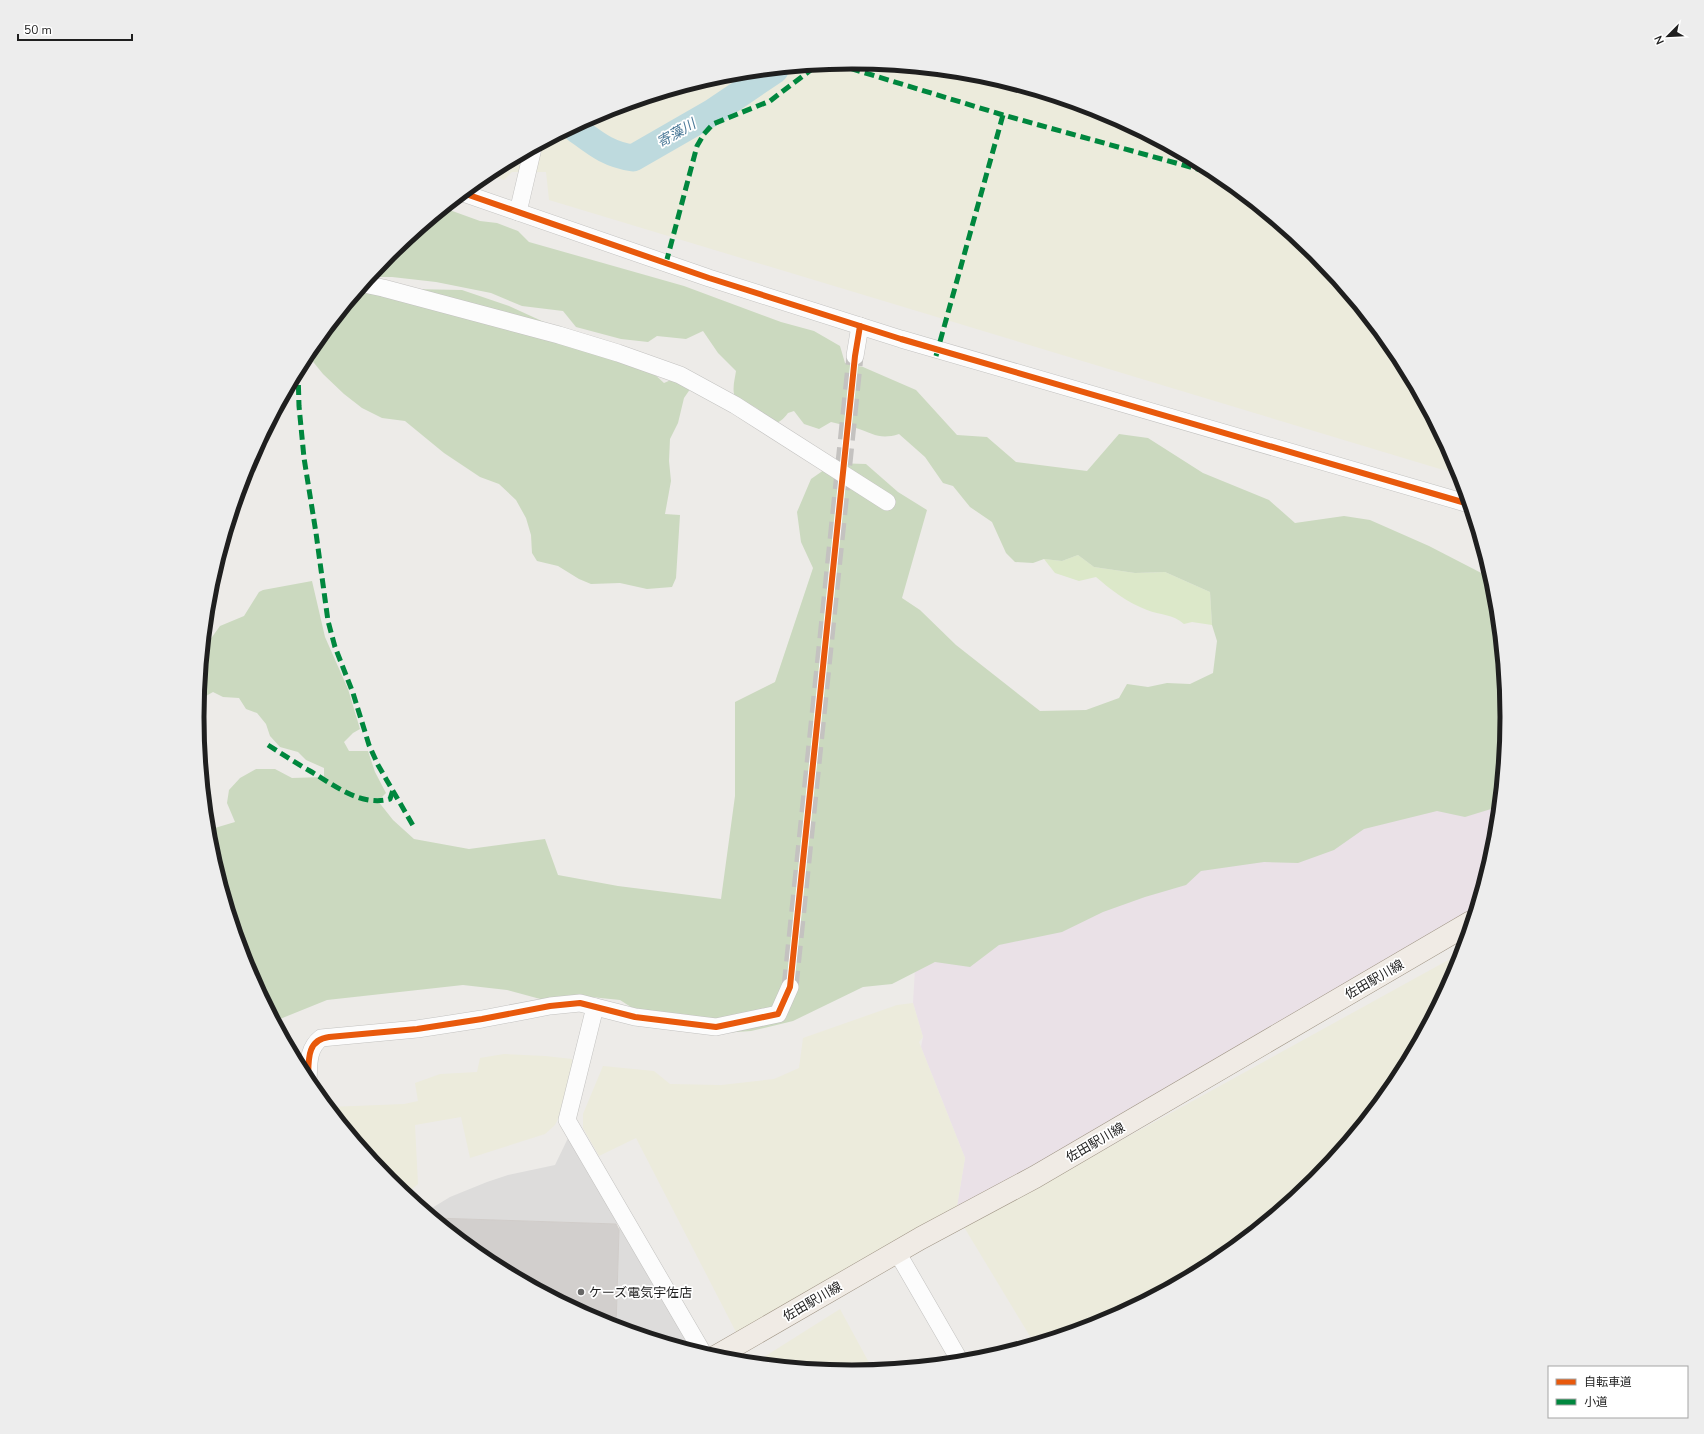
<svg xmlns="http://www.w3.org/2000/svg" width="1704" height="1434" font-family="'Nunito Sans','Noto Sans JP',sans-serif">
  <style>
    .industrial { fill: #eae1e7 }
    .farmland { fill: #ecebdc }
    .grass { fill: #dce8c9 }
    .forest { fill: #cbd9bf }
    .parking { fill: #dddcdb }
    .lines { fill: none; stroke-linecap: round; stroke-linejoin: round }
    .river { stroke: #bedade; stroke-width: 27 }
    .building { fill: #d2cfcd; stroke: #d0ccc9 }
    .minor-tunnel { stroke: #c4c2c0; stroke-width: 17; stroke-dasharray: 17 8; stroke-linecap: butt }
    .minor-casing { stroke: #c3c2c0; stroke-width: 18 }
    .major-casing { stroke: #a19687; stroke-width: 23 }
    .minor { stroke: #fcfcfc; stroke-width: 17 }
    .major { stroke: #f0ebe5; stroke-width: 22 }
    .quiet { stroke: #00873e; stroke-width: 5; stroke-dasharray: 10 5; stroke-linecap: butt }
    .cycleway-casing { stroke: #fff; stroke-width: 8 }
    .cycleway { stroke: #e8590c; stroke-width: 6 }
    .poi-dot { fill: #676665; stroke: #fff; stroke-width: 1.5 }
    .labels { text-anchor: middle; stroke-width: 3.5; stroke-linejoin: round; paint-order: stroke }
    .street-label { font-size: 13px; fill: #1f1f1f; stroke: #fff }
    .poi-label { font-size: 13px; fill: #1f1f1f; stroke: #fff; text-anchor: start }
    .water-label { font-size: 14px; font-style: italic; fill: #4c7a98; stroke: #fff }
    .rim { fill: none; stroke: #1f1f1f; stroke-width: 5 }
  </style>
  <rect width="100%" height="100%" fill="#edebe8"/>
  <polygon class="industrial" points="1409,803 1498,805 1494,845 1474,911 956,1212 965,1158 921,1047 923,1037 913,1003 915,969 1096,906 1263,842"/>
  <g class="farmland">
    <polygon points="852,62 980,75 1103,112 1216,173 1315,254 1397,353 1457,467 1459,473 1440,469 549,200 546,172 512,172 504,180 486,174 602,112 724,75"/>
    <polygon points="1461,953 1457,968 1396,1081 1315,1180 1216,1262 1102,1322 1034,1343 964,1227"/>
    <polygon points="913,1003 923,1037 919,1042 965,1158 956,1212 737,1334 636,1138 599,1156 583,1128 583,1114 603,1066 654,1071 670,1084 721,1085 774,1079 799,1068 803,1038 897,1005"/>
    <polygon points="504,1054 545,1056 572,1059 572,1075 561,1113 555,1125 545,1134 470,1158 461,1117 415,1125 418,1184 406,1194 389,1180 329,1107 404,1104 418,1101 415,1083 440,1074 477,1072 480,1058"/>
    <polygon points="840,1309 873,1370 852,1372 756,1362"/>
  </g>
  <path class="grass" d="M1078,555L1094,567L1135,573L1165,572L1210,592L1212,625L1192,622L1184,624C1173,614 1160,615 1147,610C1128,603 1111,590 1096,577L1079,581L1055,573L1044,559L1062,561Z"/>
  <g class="forest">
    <path d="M444,208L480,221L497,223L518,231L529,242L684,286L781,322L814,331L840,346L845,363L863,367L916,390L957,435L987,437L1016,462L1087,471L1119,434L1148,438L1203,473L1269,500L1295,523L1344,516L1370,520L1429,546L1491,578L1494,589L1503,674L1500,675C1514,702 1502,773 1498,804L1491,809L1465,817L1437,811L1364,829L1334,850L1298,863L1264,862L1201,871L1186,885L1145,897L1103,912L1062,932L999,945L970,967L935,962L892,984L863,987L793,1021L751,1031L708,1034L662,1027L620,1000L591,997L544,1000L507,990L463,985L327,1000L275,1021L247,967L210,845L208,830L235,822L227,803L229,790L240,778L256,769H275L292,778L324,777V768L306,760L298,752L280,747L270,736L266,724L257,713L246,709L239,698L223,697L213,692L199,700L202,667L207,644L220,626L244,616L259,592L263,590L312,581L325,637L348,689L360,729L353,733L344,742L349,751H368L375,772L386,793L378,801L393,820L414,839L469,849L545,839L558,875L618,886L721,899L735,796V702L775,682L813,568L801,542L797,512L811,479L834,463L866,464L898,492L927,510L902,598L920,610L956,645L1040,711L1086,710L1119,698L1127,684L1148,687L1167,683L1190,684L1213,673L1217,641L1212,625L1210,592L1165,572L1135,573L1094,567L1078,555L1062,561L1044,559L1033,563L1015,562L1006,553L992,522L970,507L953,486L943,483L925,457L899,434C880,440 874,434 856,428C848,426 839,424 831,422L819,429L804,424L794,411L788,413C771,436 767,412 753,406C747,403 741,405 736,399C731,391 735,379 736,371L718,353L703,331L686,339L657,336L648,342L621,339L576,327L563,311L522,306L491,293L436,282L392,277H370L389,254Z"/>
    <polygon points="363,286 410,289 462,290 509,306 651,371 664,383 687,373 695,382 684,398 678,423 670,439 669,461 671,481 665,514 680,515 676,578 672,587 647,589 620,583 591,584 579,579 558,566 537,561 532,553 531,535 526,518 516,500 499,484 480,477 444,453 405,421 382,418 362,408 344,394 323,374 310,358 308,353"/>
  </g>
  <polygon class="parking" points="569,1136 692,1350 616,1327 619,1224 435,1218 427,1211 450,1197 487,1182 508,1175 555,1165"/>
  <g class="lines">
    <path class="river" d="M573,127C594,142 606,154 633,158L713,112L775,70"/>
  </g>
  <polygon class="building" points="435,1218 616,1224 619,1230 616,1327 601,1322 488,1261"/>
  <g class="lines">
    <polyline class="minor-tunnel" points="790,987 855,356"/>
    <defs>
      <g id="minor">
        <polyline points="463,193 709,278 901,339 1469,504"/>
        <polyline points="518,212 533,148"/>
        <polyline points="364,284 383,288 559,335 618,353 680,375 735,405 887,502"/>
        <polyline points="855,356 860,326"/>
        <polyline points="595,1007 567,1120 703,1353"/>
        <path d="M308,1082C309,1065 307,1049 321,1038L417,1029L482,1019L550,1006L580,1003L635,1017L716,1027L778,1014L790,987"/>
        <polyline points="897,1252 960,1361"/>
      </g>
      <polyline id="major" points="715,1357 921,1238 1035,1177 1471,922"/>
    </defs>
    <use href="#minor" class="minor-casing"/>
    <use href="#major" class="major-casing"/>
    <use href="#minor" class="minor"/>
    <use href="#major" class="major"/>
    <g class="quiet">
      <polyline points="836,64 1003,115 1219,175"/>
      <polyline points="666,263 697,146 704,134 713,124 770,101 816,66"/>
      <polyline points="936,356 1003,115"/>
      <polyline points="298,370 299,406 304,458 316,533 328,621 335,647 353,693 369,745 378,765 415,829"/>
      <path d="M268,745C282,754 296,763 310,771C334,785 361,807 390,799L393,790"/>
    </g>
    <defs>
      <g id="cycleway">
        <polyline points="463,193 709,278 901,339 1469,504"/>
        <path d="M308,1082C309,1063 305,1040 329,1037L417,1029L482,1019L550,1006L580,1003L635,1017L716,1027L778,1014L790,987L855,356L860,326"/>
      </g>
    </defs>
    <use href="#cycleway" class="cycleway-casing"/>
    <use href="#cycleway" class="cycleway"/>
  </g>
  <circle class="poi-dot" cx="581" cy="1292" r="4"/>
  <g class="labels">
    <g class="street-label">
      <text transform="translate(1374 979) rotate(-30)" y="5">佐田駅川線</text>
      <text transform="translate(1095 1142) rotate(-30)" y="5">佐田駅川線</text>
      <text transform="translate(812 1301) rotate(-30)" y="5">佐田駅川線</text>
    </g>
    <g class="poi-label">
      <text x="589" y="1297">ケーズ電気宇佐店</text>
    </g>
    <g class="water-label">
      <text transform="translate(676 133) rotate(-30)" y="5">寄藻川</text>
    </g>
  </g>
  <path d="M0 0H1704V1434H0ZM204 717a648 648 0 1 1 1296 0a648 648 0 1 1-1296 0Z" fill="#ededed" fill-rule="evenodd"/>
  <path class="rim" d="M204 717a648 648 0 1 1 1296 0a648 648 0 1 1-1296 0Z"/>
  <rect x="1548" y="1366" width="140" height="52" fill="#ffffff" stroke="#a5a5a5"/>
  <rect x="1556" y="1379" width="20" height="6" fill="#e8590c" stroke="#a5a5a5"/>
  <text x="1584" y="1386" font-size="12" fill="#1f1f1f">自転車道</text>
  <rect x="1556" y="1399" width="20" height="6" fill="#00873e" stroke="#a5a5a5"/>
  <text x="1584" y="1406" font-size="12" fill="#1f1f1f">小道</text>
  <g transform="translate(1668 36) rotate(246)" stroke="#ffffff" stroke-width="3" paint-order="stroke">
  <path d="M0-3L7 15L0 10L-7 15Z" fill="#1f1f1f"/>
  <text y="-6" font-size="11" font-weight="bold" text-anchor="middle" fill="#1f1f1f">N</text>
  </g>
  <path d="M18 34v6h114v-6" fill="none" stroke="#1f1f1f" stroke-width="2"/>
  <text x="24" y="34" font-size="12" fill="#1f1f1f" stroke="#ffffff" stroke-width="3" paint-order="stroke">50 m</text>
</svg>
